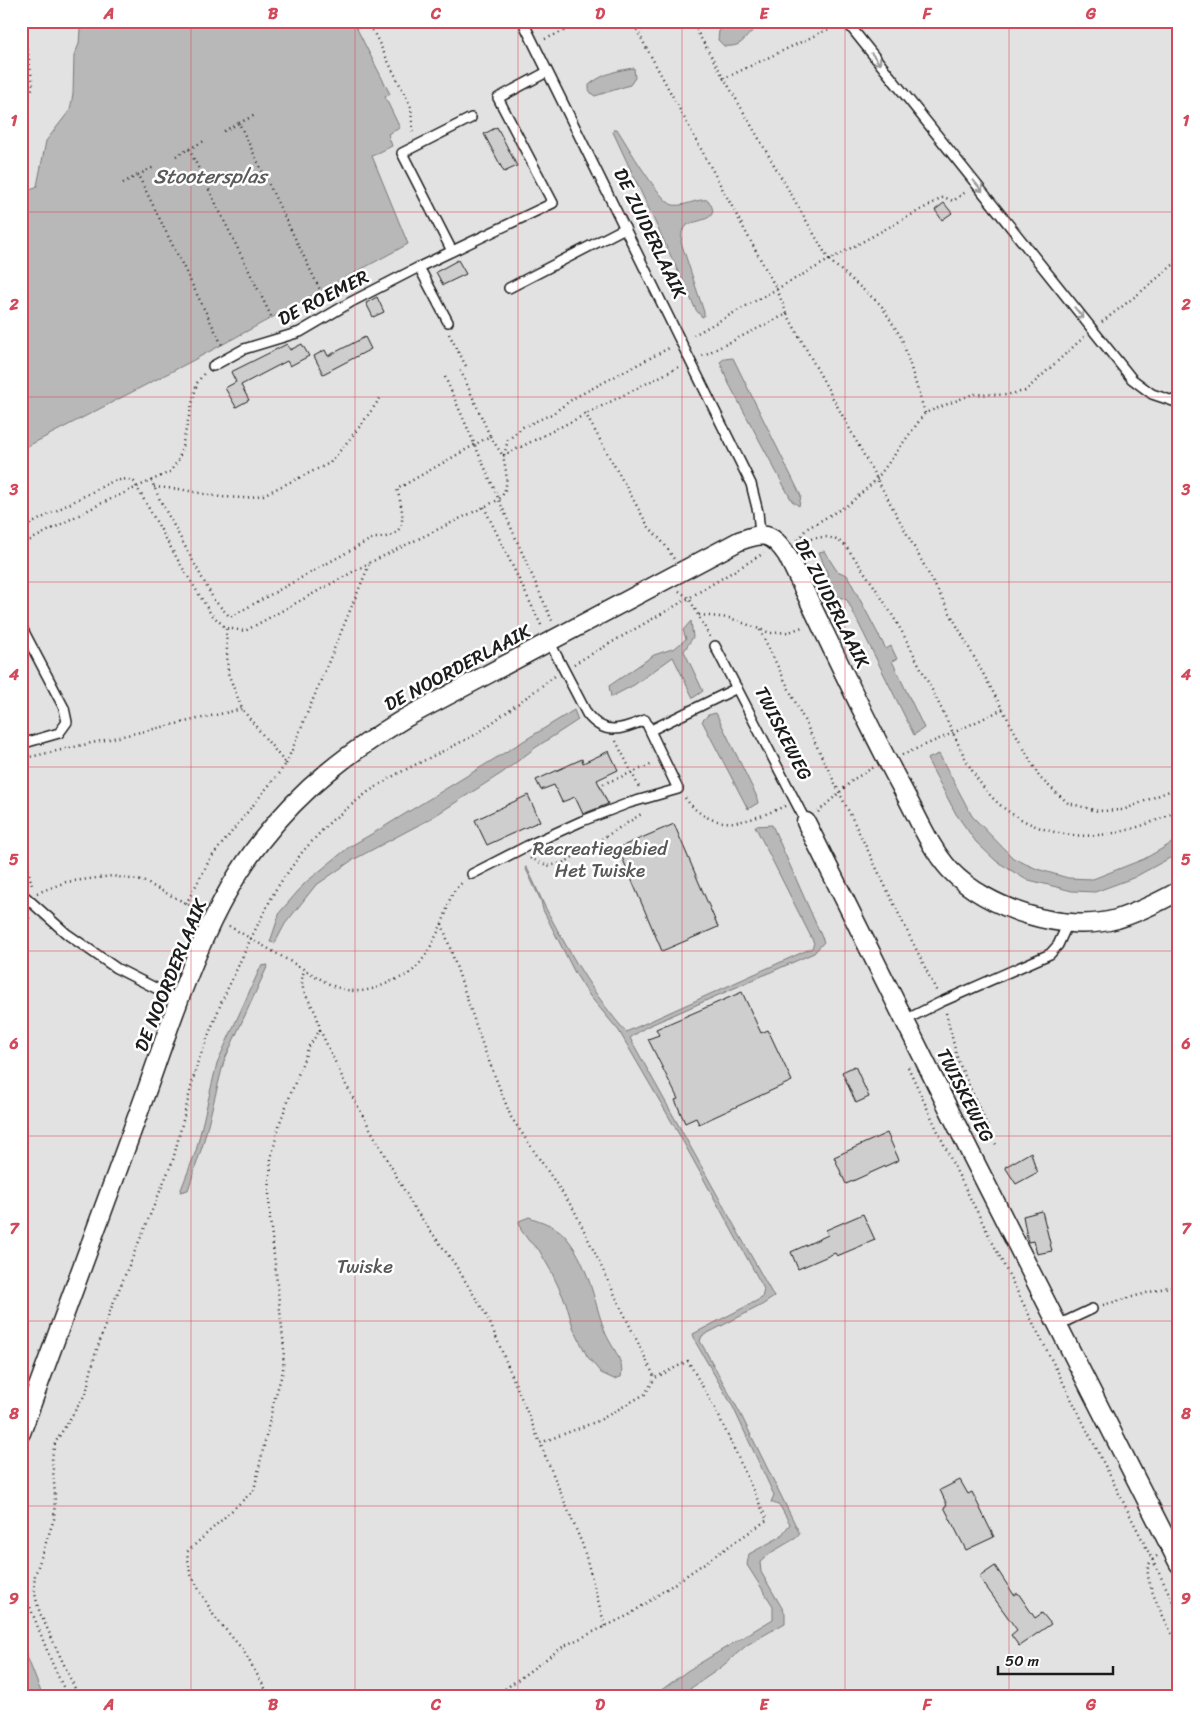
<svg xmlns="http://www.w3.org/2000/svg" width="1200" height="1718" font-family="Sriracha,sans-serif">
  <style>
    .green { fill: #e2e2e2; stroke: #7f7f7f }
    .water { fill: #b8b8b8; stroke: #7a7a7a }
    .building { fill: #cecece; stroke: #1c1c1c }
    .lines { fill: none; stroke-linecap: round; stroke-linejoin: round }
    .lane-casing { stroke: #1c1c1c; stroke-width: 12 }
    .street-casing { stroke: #1c1c1c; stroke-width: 21 }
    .path { stroke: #1c1c1c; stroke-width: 2.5; stroke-dasharray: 1 4; stroke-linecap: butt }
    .lane { stroke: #fff; stroke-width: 9 }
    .street { stroke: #fff; stroke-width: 18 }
    .oneway { stroke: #999 }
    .grid { fill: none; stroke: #d1495b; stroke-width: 1; stroke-opacity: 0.55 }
    .labels { text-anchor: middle; stroke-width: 5; stroke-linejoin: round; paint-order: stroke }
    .street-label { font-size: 19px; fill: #1c1c1c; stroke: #fff }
    .park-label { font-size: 19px; fill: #575757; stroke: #fff }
    .water-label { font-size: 20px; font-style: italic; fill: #5a5a5a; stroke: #fff }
    .neatline { fill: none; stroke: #d1495b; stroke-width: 2 }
    .grid-label { font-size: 16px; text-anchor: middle; font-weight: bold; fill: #d1495b }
  </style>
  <rect width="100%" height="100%" fill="#fff"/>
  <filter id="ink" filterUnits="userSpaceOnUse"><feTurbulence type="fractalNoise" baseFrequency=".02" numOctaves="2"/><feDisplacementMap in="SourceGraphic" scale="10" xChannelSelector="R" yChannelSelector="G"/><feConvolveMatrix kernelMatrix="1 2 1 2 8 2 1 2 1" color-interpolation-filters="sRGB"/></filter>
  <g filter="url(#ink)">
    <rect class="green" x="21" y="21" width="1158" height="1676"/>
    <g class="water">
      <polygon points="77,21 353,21 390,94 385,97 400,128 388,134 392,146 372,156 408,244 190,362 24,448 21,442 21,196 37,186 46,141 70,110 73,94 74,56 79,44 80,29"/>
      <path d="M730,21H784C776,24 765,24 757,28C743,36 745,48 724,46L718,40L719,31Z"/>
      <path d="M634,68L635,78L630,85L595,96L592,94L589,90V85C602,74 618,70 634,68Z"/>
      <path d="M614,129H617C626,143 660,202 673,205C685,207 697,198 708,200C723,221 698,219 687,225C687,226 682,231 682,232L681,242L704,312V316L702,317L696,310L613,132Z"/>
      <polygon points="733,358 801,496 799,506 792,501 729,384 720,362 724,359"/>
      <polygon points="824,551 837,571 847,575 886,649 891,646 897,659 892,661 924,728 914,735 847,600 837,596 829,586 829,578 819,552"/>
      <polygon points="691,621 693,637 684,651 703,691 693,698 673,657 634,685 611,697 609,686 654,655 675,648 686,639 683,630"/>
      <polygon points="574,710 578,720 535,748 502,773 428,820 351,861 315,886 285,924 275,943 270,942 280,912 305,883 349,847 382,828"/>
      <polygon points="716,713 756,795 758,803 748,809 702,721 708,715"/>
      <polygon points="939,754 972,816 1013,858 1037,869 1068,878 1093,879 1144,859 1179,839 1179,853 1133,878 1095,892 1072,891 1025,879 996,861 976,842 956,814 927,759"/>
      <path d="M772,825L824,942L814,953L646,1027L630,1038L774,1297L762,1305L702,1336L700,1341L739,1411L800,1534L796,1538L772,1552L760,1562L761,1572L785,1613V1623L747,1645L719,1669L678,1697H652L687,1671L773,1619V1606L747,1565L749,1554L780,1537L790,1524L780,1506L771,1502L774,1495L733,1407L696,1343L693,1334L762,1298L764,1289L680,1136L619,1031L589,995L575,973L543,910L541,901L525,867L527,868C536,885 542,903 552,920C573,959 596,998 626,1032L812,948L814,943L755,826Z"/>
      <polygon points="268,965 224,1061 203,1144 188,1190 180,1192 196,1151 217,1063 261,966"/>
      <path d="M529,1217C540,1221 554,1225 563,1234C588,1260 593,1299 605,1332C611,1347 625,1360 621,1377L614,1379L601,1373L587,1356L573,1327L566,1303L551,1271L539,1250L529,1241L521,1230L519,1221Z"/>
      <polygon points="21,1641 43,1697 21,1697"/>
    </g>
    <g class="building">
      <polygon points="497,127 517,166 504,172 484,134"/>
      <polygon points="944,203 952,213 942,220 935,210"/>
      <polygon points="458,260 466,274 443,285 436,272"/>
      <polygon points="377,297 384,312 373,317 366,303"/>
      <polygon points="365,337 371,349 323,374 314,356 325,350 328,356"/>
      <polygon points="287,344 290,350 302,344 309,356 290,366 287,361 241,385 249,400 236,407 225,388 236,382 231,372"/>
      <polygon points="609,751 618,770 597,780 608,804 583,814 575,797 562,802 554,785 541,790 536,780 582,759 583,763"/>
      <polygon points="528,795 540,821 487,845 475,820"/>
      <polygon points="674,824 718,927 662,951 618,848"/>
      <polygon points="742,992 761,1033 768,1030 792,1081 699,1124 696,1118 685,1123 675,1100 678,1099 648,1039 659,1035 656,1029"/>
      <polygon points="855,1066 869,1097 856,1103 842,1072"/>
      <polygon points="887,1133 899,1160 846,1184 834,1157"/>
      <polygon points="1031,1152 1035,1167 1038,1172 1016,1184 1005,1167"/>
      <polygon points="1042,1211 1052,1251 1037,1254 1034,1241 1028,1242 1023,1216"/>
      <polygon points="863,1214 875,1240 837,1256 835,1253 798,1269 791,1252 828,1235 826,1230"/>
      <polygon points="960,1480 968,1494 972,1492 994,1537 966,1550 944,1507 947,1505 940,1490"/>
      <polygon points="995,1566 1014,1595 1018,1593 1035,1618 1042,1613 1051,1624 1019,1646 1011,1635 1017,1630 979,1577"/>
    </g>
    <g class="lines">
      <defs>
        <g id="lane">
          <polyline points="846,21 1132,379 1152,394 1179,403"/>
          <polyline points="525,26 751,484 758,512 760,535"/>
          <polyline points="452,251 402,153 471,118"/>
          <polyline points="419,267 553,203 498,98 547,72"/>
          <polyline points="509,288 625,228"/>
          <polyline points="213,366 244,349 300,332 351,302 419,267 448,322"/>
          <polyline points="21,626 64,708 67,722 59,733 21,744"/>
          <polyline points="715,646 806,822"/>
          <polyline points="651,730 737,688"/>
          <path d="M472,874L527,846L582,821L629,803L678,789L645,720C622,729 605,737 587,714L549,641"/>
          <polyline points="21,893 67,934 116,968 179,1000"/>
          <polyline points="905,1020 941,1002 1050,954 1058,945 1068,923"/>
          <polyline points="1058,1325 1092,1309"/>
        </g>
        <g id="street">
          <polyline points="806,822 973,1158 1179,1564"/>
          <path d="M21,1433C62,1321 104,1208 145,1095C175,1011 205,912 261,841C303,787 349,752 407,717L739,541C764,532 771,532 787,555C826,634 862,715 904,792C918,818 930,848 950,870C987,909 1065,934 1117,919C1139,912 1159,902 1179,891"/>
        </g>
      </defs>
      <use href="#lane" class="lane-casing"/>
      <use href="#street" class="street-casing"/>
      <g class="path">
        <polyline points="368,21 411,107 413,135"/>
        <polyline points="632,21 777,290 787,314 702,356"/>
        <polyline points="691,21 829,260 692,336"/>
        <polyline points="545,39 587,21"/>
        <polyline points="21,42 27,47 33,86 21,114"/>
        <polyline points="723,79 835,26"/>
        <polyline points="239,123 255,115"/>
        <polyline points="224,131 239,123 321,292"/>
        <polyline points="189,149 206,140"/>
        <polyline points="176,156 189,149 272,318"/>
        <polyline points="138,175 154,167"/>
        <polyline points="123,183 138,175 222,345"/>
        <polyline points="787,314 1040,778 1068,803 1098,811 1123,810 1179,787"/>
        <polyline points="1102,322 1137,295 1179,260"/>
        <polyline points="449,334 466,366"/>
        <polyline points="445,377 553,623"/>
        <polyline points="585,413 648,526 665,545 674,559"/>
        <polyline points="925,413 902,339 881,305 829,260 944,197 953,201 967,191"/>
        <polyline points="490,436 503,456"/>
        <polyline points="504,455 508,440 523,427 552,414 574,398 671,347"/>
        <path d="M151,480L160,500L214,600L230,617L373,538C410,539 404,514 397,489L490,436L460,369"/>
        <polyline points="154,487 179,489 220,497 245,498 263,495 330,463 361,425 381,397"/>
        <polyline points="484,507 542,627"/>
        <path d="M21,529L113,481L127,479L134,482L179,562L211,614L226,628L245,631L369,563L498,500C511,489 506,470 503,456L681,366"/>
        <path d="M796,540C818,541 823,530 845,545C870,579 893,613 912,651C926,678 940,705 953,733C962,752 971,772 985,789C994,801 1006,811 1019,818C1072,848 1127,836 1179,810"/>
        <polyline points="799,540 806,529 848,505 876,480 925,413 973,394 1005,395 1025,391 1084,337"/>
        <polyline points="21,545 98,505 170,472 179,459 197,383 205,372"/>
        <polyline points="679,591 689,598 710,637"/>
        <polyline points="699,615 730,618 770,633 789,632 805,626"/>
        <polyline points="760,630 937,992"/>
        <polyline points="574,664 689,598 764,553"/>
        <polyline points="616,741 639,787"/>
        <polyline points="902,755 953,733 1003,709"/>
        <polyline points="21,759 242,709"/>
        <polyline points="286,764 369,565"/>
        <polyline points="603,784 653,764"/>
        <path d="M685,798C714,836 748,822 785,806"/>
        <polyline points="818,812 854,779 874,767"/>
        <polyline points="21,840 32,886"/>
        <path d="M530,858C549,866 544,868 565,862L643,813"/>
        <polyline points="37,893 66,882 112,876 143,881 199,910"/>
        <polyline points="186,904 210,859 286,764 242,709 228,673 226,629"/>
        <polyline points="442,924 483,1046 511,1117 574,1210 655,1378 688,1361 717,1412 767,1520 629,1615 564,1646 494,1697"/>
        <path d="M229,926L331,985C355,995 369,992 392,981C398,979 405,976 410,973C424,962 434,941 441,925C450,908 446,895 463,882"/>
        <polyline points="21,942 30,915"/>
        <polyline points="946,1013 958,1061 997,1147"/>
        <polyline points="320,1030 346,1085 414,1208 454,1263 488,1318 540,1443"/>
        <polyline points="908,1067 954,1166 1152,1559 1179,1614"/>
        <polyline points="1103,1305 1179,1284"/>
        <polyline points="1176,1489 1179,1490"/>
        <path d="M1157,1556C1153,1559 1149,1562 1148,1568C1145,1588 1172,1630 1179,1651"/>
        <polyline points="21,1584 52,1663 68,1697"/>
        <polyline points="605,1626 583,1546 540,1443 598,1421 645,1394 655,1378"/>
        <path d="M79,1697L40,1613C36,1600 33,1589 35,1575L54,1519L55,1495L52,1458L55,1443L86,1393L95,1355L110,1311L173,1160L197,1064L222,1001L251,938L276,889L303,851L331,821L368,792L395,775L477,734L555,676"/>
        <path d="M270,1697L243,1650L214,1616L190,1573L187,1552L254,1490L274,1401L283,1371L284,1347L270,1219L269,1195L271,1158L280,1122L309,1046L320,1030C319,1025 318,1019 316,1014C309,998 296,987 305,969"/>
      </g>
      <use href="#lane" class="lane"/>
      <use href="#street" class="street"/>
    </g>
    <defs><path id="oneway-shaft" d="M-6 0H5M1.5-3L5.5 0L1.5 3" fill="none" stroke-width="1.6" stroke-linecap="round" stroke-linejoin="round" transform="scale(1.25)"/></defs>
    <g class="oneway">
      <use href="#oneway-shaft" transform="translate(876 59) rotate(51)"/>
      <use href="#oneway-shaft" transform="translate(978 186) rotate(51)"/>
      <use href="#oneway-shaft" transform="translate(1079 313) rotate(51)"/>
    </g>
  </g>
  <path class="grid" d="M191,21V1697M355,21V1697M518,21V1697M682,21V1697M845,21V1697M1009,21V1697M21,212H1179M21,397H1179M21,582H1179M21,767H1179M21,951H1179M21,1136H1179M21,1321H1179M21,1506H1179"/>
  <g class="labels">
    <g class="street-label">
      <text transform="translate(651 233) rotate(64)" y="7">DE ZUIDERLAAIK</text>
      <text transform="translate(323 297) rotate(-27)" y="7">DE ROEMER</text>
      <text transform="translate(833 603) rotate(63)" y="7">DE ZUIDERLAAIK</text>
      <text transform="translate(457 667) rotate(-28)" y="7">DE NOORDERLAAIK</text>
      <text transform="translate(784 733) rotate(63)" y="7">TWISKEWEG</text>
      <text transform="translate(170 975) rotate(-68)" y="7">DE NOORDERLAAIK</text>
      <text transform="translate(966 1095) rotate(63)" y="7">TWISKEWEG</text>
    </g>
    <g class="park-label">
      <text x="600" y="855">Recreatiegebied<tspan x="600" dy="22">Het Twiske</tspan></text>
      <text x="365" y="1273">Twiske</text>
    </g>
    <g class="water-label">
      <text x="210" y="183">Stootersplas</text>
    </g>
  </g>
  <rect width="1200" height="1718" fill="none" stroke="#fff" stroke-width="55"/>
  <path d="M998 1666v8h115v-8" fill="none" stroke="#1c1c1c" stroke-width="2.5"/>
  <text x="1005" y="1666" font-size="15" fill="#1c1c1c" stroke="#ffffff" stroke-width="4" paint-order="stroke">50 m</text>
  <rect x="28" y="28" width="1144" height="1662" class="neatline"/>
  <g class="grid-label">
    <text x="109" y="19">A</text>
    <text x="273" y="19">B</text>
    <text x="436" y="19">C</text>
    <text x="600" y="19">D</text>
    <text x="764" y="19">E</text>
    <text x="927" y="19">F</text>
    <text x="1091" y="19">G</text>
    <text x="14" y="126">1</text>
    <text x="1186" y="126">1</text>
    <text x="14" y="310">2</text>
    <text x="1186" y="310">2</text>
    <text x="14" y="495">3</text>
    <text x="1186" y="495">3</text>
    <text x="14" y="680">4</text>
    <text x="1186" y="680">4</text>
    <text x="14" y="865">5</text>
    <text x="1186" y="865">5</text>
    <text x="14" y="1049">6</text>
    <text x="1186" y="1049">6</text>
    <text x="14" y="1234">7</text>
    <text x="1186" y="1234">7</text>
    <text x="14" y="1419">8</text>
    <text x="1186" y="1419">8</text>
    <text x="14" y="1604">9</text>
    <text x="1186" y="1604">9</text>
    <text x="109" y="1710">A</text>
    <text x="273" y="1710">B</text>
    <text x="436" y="1710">C</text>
    <text x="600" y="1710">D</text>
    <text x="764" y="1710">E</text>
    <text x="927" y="1710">F</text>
    <text x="1091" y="1710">G</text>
  </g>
</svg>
